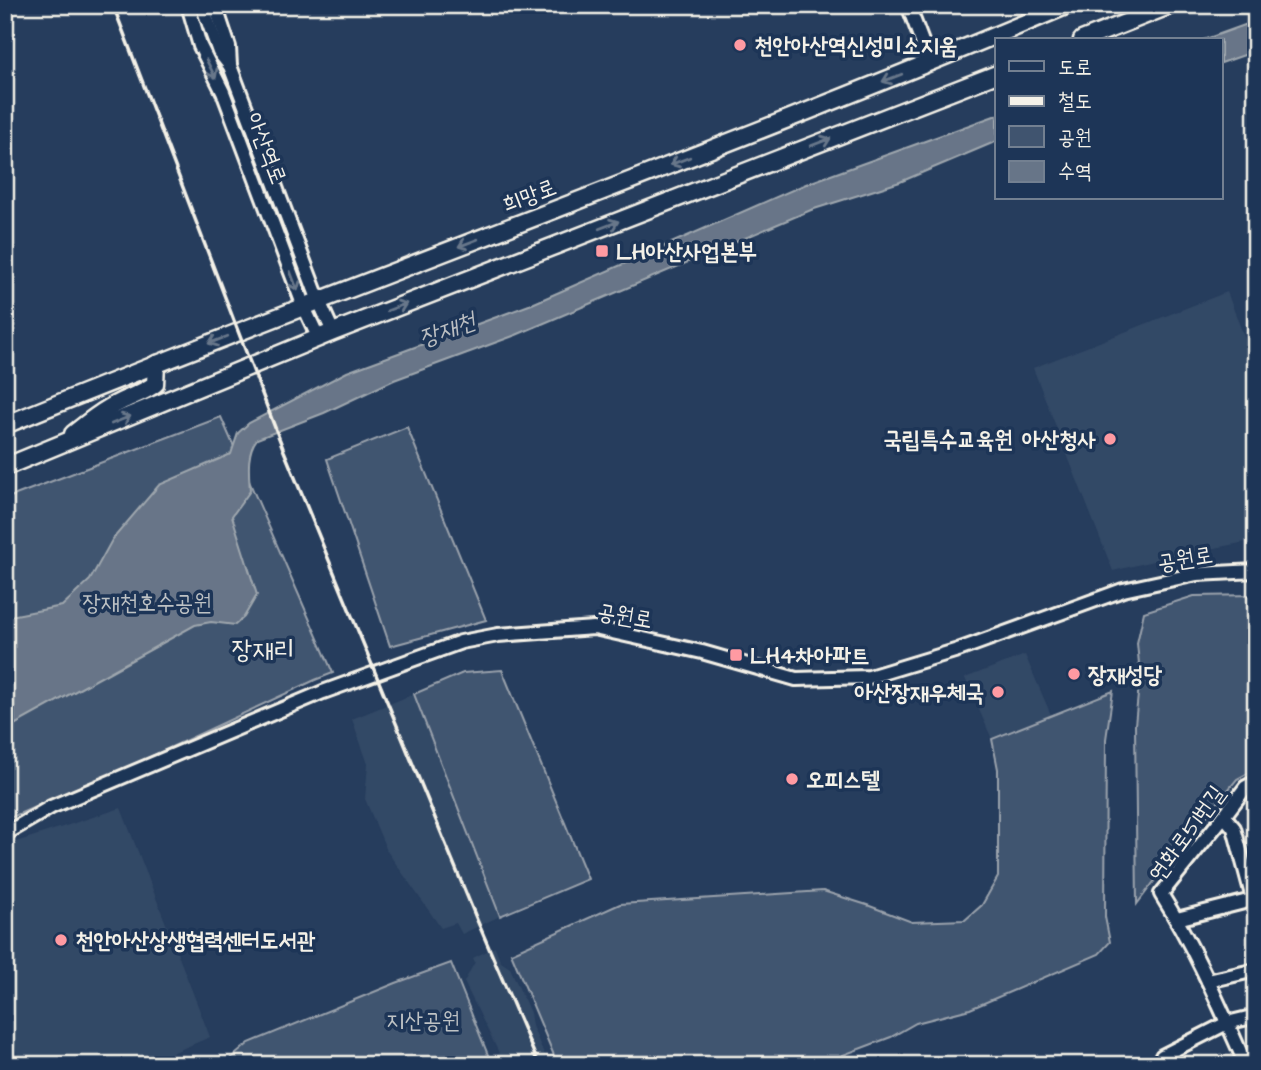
<svg xmlns="http://www.w3.org/2000/svg" width="1261" height="1070" font-family="'Architects Daughter','Poor Story',sans-serif">
  <style>
    .built { fill: #334966 }
    .green { fill: #40546f; stroke: #9aa2ac; stroke-width: 2 }
    .water { fill: #677588; stroke: #9fa7ae; stroke-width: 2 }
    .lines { fill: none; stroke-linecap: round; stroke-linejoin: round }
    .minor-casing { stroke: #f4f1e8; stroke-width: 18 }
    .major-casing { stroke: #f4f1e8; stroke-width: 21 }
    .minor { stroke: #1d3557; stroke-width: 12 }
    .major { stroke: #1d3557; stroke-width: 16 }
    .rail { stroke: #f4f1e8; stroke-width: 3.5 }
    .oneway { stroke: #68778a }
    .poi-dot { fill: #ff9aa2; stroke: #1d3557; stroke-width: 2.5 }
    .labels { text-anchor: middle; stroke-width: 7; stroke-linejoin: round; paint-order: stroke }
    .poi-label { font-size: 23px; font-weight: bold; fill: #f4f1e8; stroke: #1d3557; text-anchor: start }
    .street-label { font-size: 23px; fill: #f4f1e8; stroke: #1d3557 }
    .park-label { font-size: 23px; fill: #bec2c4; stroke: #1d3557 }
    .water-label { font-size: 24px; font-style: italic; fill: #bcbfc2; stroke: #1d3557 }
    .quarter-label { font-size: 26px; fill: #f4f1e8; stroke: #1d3557 }
  </style>
  <rect width="100%" height="100%" fill="#263d5d"/>
  <filter id="ink" filterUnits="userSpaceOnUse"><feTurbulence type="fractalNoise" baseFrequency=".0143" numOctaves="2"/><feDisplacementMap in="SourceGraphic" scale="14" xChannelSelector="R" yChannelSelector="G"/><feConvolveMatrix kernelMatrix="1 2 1 2 8 2 1 2 1" color-interpolation-filters="sRGB"/></filter>
  <g filter="url(#ink)">
    <g class="built">
      <polygon points="1227,292 1256,368 1256,540 1173,556 1113,571 1033,368"/>
      <polygon points="1025,655 1051,715 992,739 965,678"/>
      <polygon points="414,694 500,916 462,934 456,923 441,928 387,851 365,799 368,764 352,719"/>
      <polygon points="121,808 210,1037 172,1053 158,1056 135,1065 21,1065 5,1016 5,848 13,843"/>
      <polygon points="495,947 501,962 510,968 530,1013 532,1026 549,1065 505,1065 464,982 475,962 473,958"/>
    </g>
    <g class="green">
      <polygon points="221,417 333,673 315,680 148,758 5,820 5,499"/>
      <polygon points="407,427 486,620 390,646 327,459"/>
      <polygon points="1256,595 1256,769 1237,779 1168,863 1137,904 1135,725 1140,674 1137,643 1144,612 1194,596"/>
      <polygon points="502,670 588,879 500,916 414,694 463,673"/>
      <polygon points="1113,691 1106,739 1105,917 1110,942 1099,954 970,1009 916,1023 891,1037 835,1058 830,1065 558,1065 511,953 620,904 823,891 867,905 912,922 965,920 982,905 998,877 998,769 992,739"/>
      <polygon points="451,963 492,1065 223,1065 249,1043 396,983"/>
    </g>
    <g class="water">
      <polygon points="1256,21 1256,51 1221,63 1221,40 1203,40"/>
      <path d="M997,115V141L900,182L811,210L516,335L394,380L324,413L257,439C246,453 249,474 250,491L232,516L257,595L244,617L235,625L211,622L195,625L5,730V617L62,606L90,580L112,540L159,485L231,454L238,433L249,423L347,372L532,304L806,184Z"/>
    </g>
    <g class="lines">
      <defs>
        <g id="minor">
          <polyline points="188,5 200,46 223,92 304,307 319,339"/>
          <polyline points="202,5 219,52 230,66 319,301 333,332"/>
          <polyline points="215,5 229,47 230,66"/>
          <polyline points="908,5 930,63"/>
          <polyline points="1224,816 1234,828 1253,899"/>
          <polyline points="5,834 51,807 323,692 461,642 498,635 594,628 702,652 796,679 869,677 958,650 1123,590 1197,574 1256,571"/>
          <polyline points="1177,919 1256,899"/>
          <polyline points="1208,981 1256,970"/>
          <polyline points="1162,1056 1227,1023 1256,1016"/>
          <path d="M1246,1065C1220,1007 1195,948 1161,894L1224,816L1246,787L1256,782"/>
        </g>
        <g id="major">
          <polyline points="1082,40 1171,5"/>
          <path d="M5,425C358,281 717,153 1068,5"/>
          <path d="M73,434C88,422 103,410 120,402C132,396 145,392 155,384L156,364"/>
          <polyline points="5,467 333,332 997,74"/>
        </g>
      </defs>
      <use href="#minor" class="minor-casing"/>
      <use href="#major" class="major-casing"/>
      <use href="#minor" class="minor"/>
      <use href="#major" class="major"/>
      <polyline class="rail" points="113,5 284,451 477,920 539,1065"/>
    </g>
    <defs><path id="oneway-shaft" d="M-6 0H5M1.5-3L5.5 0L1.5 3" fill="none" stroke-width="1.6" stroke-linecap="round" stroke-linejoin="round" transform="scale(1.75)"/></defs>
    <g class="oneway">
      <use href="#oneway-shaft" transform="translate(211 69) rotate(63)"/>
      <use href="#oneway-shaft" transform="translate(892 78) rotate(159)"/>
      <use href="#oneway-shaft" transform="translate(821 142) rotate(-21)"/>
      <use href="#oneway-shaft" transform="translate(680 161) rotate(159)"/>
      <use href="#oneway-shaft" transform="translate(609 225) rotate(-21)"/>
      <use href="#oneway-shaft" transform="translate(468 243) rotate(159)"/>
      <use href="#oneway-shaft" transform="translate(294 281) rotate(69)"/>
      <use href="#oneway-shaft" transform="translate(397 307) rotate(-21)"/>
      <use href="#oneway-shaft" transform="translate(218 340) rotate(159)"/>
      <use href="#oneway-shaft" transform="translate(121 420) rotate(-22)"/>
    </g>
  </g>
  <g class="poi-dot">
    <circle cx="740" cy="45" r="7"/>
    <rect x="595" y="244" width="14" height="14" rx="3.5"/>
    <circle cx="1110" cy="439" r="7"/>
    <rect x="729" y="648" width="14" height="14" rx="3.5"/>
    <circle cx="1074" cy="674" r="7"/>
    <circle cx="998" cy="692" r="7"/>
    <circle cx="792" cy="779" r="7"/>
    <circle cx="61" cy="940" r="7"/>
  </g>
  <g class="labels">
    <g class="poi-label">
      <text x="754" y="53">천안아산역신성미소지움</text>
      <text x="616" y="259">LH아산사업본부</text>
      <text x="1096" y="447" text-anchor="end">국립특수교육원 아산청사</text>
      <text x="750" y="663">LH4차아파트</text>
      <text x="1088" y="682">장재성당</text>
      <text x="984" y="700" text-anchor="end">아산장재우체국</text>
      <text x="806" y="787">오피스텔</text>
      <text x="75" y="948">천안아산상생협력센터도서관</text>
    </g>
    <g class="street-label">
      <text transform="translate(267 148) rotate(69)" y="8">아산역로</text>
      <text transform="translate(529 195) rotate(-21)" y="8">희망로</text>
      <text transform="translate(1185 558) rotate(-9)" y="8">공원로</text>
      <text transform="translate(625 615) rotate(10)" y="8">공원로</text>
      <text transform="translate(1186 833) rotate(-54)" y="8">연화로51번길</text>
    </g>
    <g class="park-label">
      <text x="147" y="610">장재천호수공원</text>
      <text x="423" y="1028">지산공원</text>
    </g>
    <g class="water-label">
      <text transform="translate(447 329) rotate(-20)" y="8">장재천</text>
    </g>
    <g class="quarter-label">
      <text x="263" y="658">장재리</text>
    </g>
  </g>
  <rect width="1261" height="1070" fill="none" stroke="#1d3557" stroke-width="28"/>
  <rect x="14" y="14" width="1233" height="1042" fill="none" stroke="#f4f1e8" stroke-width="2.5" filter="url(#ink)"/>
  <rect x="995" y="38" width="228" height="161" fill="#1d3557" stroke="#738091" stroke-width="2"/>
  <rect x="1009" y="61" width="35" height="10" fill="#1d3557" stroke="#738091" stroke-width="2"/>
  <text x="1058" y="74" font-size="21" fill="#f4f1e8">도로</text>
  <rect x="1009" y="96" width="35" height="10" fill="#f4f1e8" stroke="#738091" stroke-width="2"/>
  <text x="1058" y="108" font-size="21" fill="#f4f1e8">철도</text>
  <rect x="1009" y="126" width="35" height="21" fill="#40546f" stroke="#738091" stroke-width="2"/>
  <text x="1058" y="144" font-size="21" fill="#f4f1e8">공원</text>
  <rect x="1009" y="161" width="35" height="21" fill="#677588" stroke="#738091" stroke-width="2"/>
  <text x="1058" y="178" font-size="21" fill="#f4f1e8">수역</text>
</svg>
